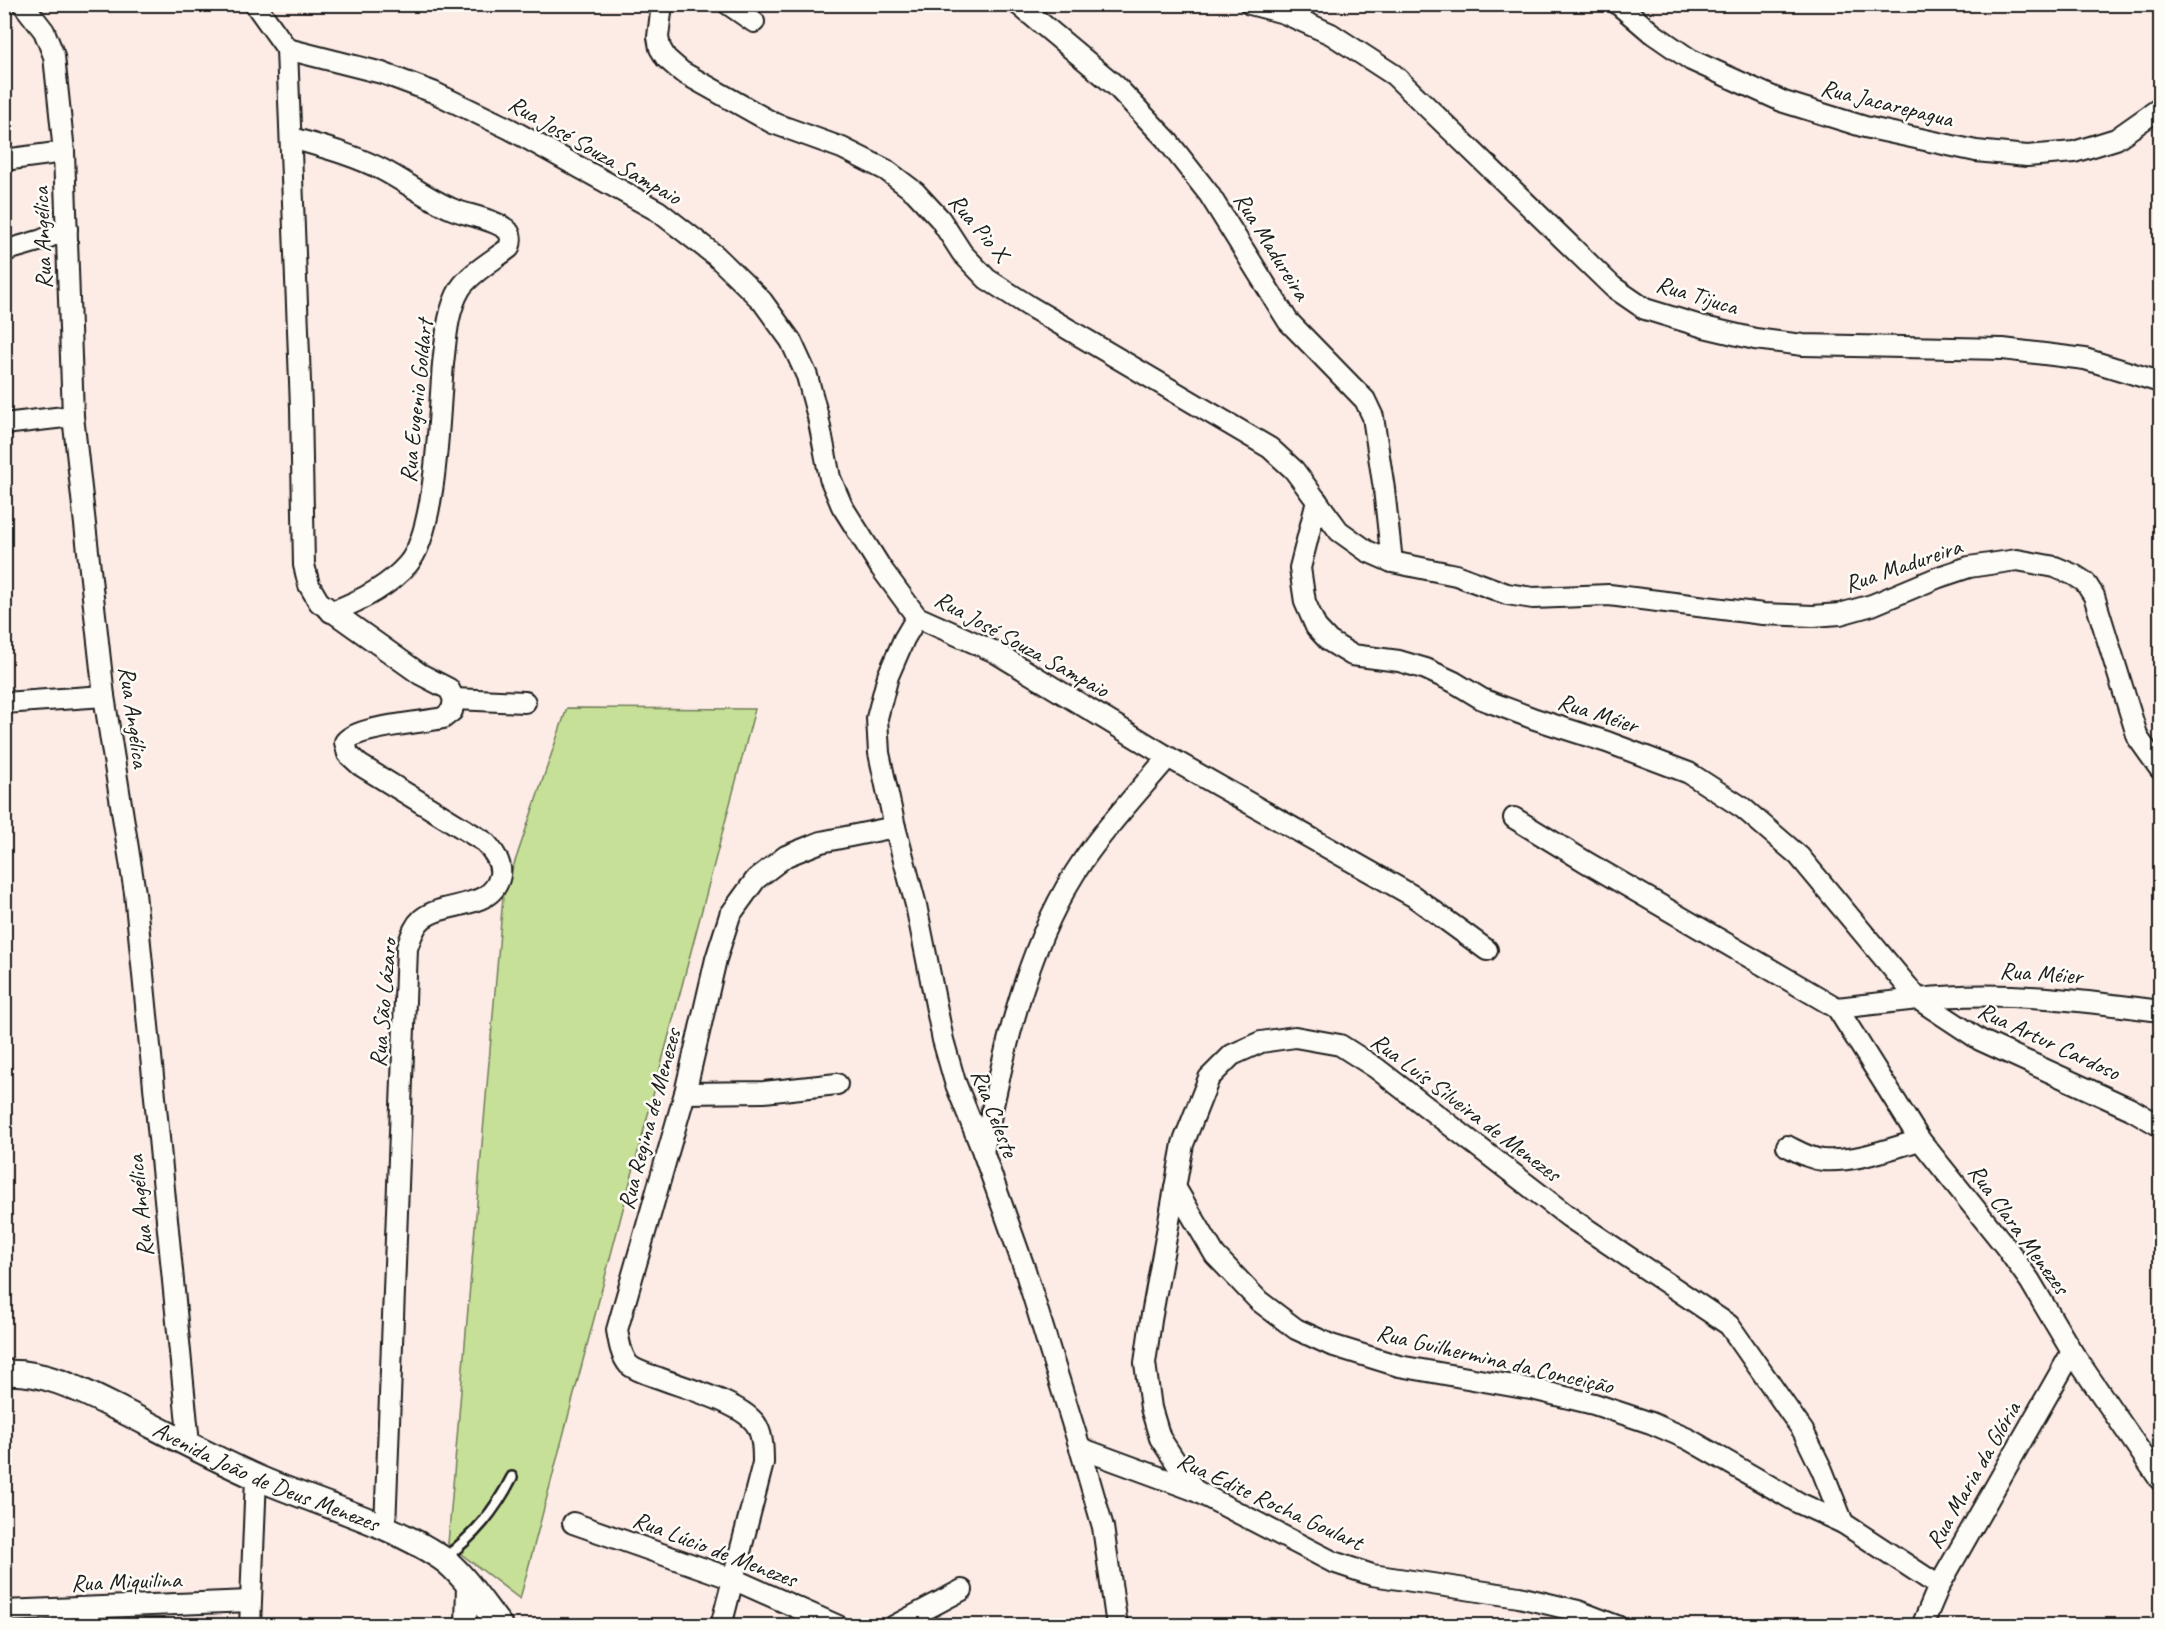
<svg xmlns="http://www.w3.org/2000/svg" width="2165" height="1630" font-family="Caveat,sans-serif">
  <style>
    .green { fill: #c6e097; stroke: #717e5a; stroke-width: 1.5 }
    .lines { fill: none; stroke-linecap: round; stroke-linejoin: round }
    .service-casing { stroke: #1c1c1c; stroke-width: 14 }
    .minor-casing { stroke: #1c1c1c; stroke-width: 24 }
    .tertiary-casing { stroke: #1c1c1c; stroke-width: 28 }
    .service { stroke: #fdfcf7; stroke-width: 9 }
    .minor { stroke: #fdfcf7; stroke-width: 20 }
    .tertiary { stroke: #fdfcf7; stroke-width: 24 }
    .labels { text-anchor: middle; stroke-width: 5; stroke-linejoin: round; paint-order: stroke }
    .street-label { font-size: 24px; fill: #1c1c1c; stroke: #fdfcf7 }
  </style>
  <rect width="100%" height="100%" fill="#fdebe6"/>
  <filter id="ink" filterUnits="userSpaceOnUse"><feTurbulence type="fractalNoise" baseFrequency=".0167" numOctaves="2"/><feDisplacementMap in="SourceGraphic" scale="12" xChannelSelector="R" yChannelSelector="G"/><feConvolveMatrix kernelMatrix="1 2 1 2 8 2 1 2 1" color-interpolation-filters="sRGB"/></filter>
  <g filter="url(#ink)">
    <polygon class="green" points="567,708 755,709 520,1599 448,1544 503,897"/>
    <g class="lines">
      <defs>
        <path id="service" d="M443,1559C474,1536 495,1511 512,1477"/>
        <g id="minor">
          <polyline points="23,4 44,31 54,56 64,152 73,416 104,696 135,893 189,1444"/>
          <polyline points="255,4 287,49 382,73 433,92 510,129 658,211 716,256 762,301 791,341 807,376 818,417 830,478 842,506 881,568 917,617 993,651 1168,757 1413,896 1487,950"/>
          <polyline points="662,4 658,37 660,48 666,58 682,72 773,123 842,148 886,170 915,192 940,219 962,253 987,279 1029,306 1270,448 1294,470 1339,531 1367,551 1392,562 1456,575 1507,594 1533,598 1609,595 1763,614 1813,616 1840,614 1872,605 1939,577 1969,567 2017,560 2055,567 2074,575 2085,582 2094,596 2138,738 2160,769"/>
          <polyline points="728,4 754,22"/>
          <polyline points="1018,4 1116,86 1166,139 1209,194 1288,321 1365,400 1373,417 1384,489 1392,562"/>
          <polyline points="1250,4 1284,13 1331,34 1394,75 1613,287 1645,309 1704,327 1755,339 1803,345 2003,349 2085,359 2160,382"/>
          <polyline points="1618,4 1652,33 1691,60 1784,102 1865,127 1976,151 2027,156 2074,152 2116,139 2160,108"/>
          <polyline points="287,49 301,407 304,565 309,585 319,602 420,674 449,689 454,699"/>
          <path d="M292,138C323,147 354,155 383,170C406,182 428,199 452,209C466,215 498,220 508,231C512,236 511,243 509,248C495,259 469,274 460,289C447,311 446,340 443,364C439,411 437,530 408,564C389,586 358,602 331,612"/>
          <polyline points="4,160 64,152"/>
          <polyline points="4,251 42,240 67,229"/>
          <polyline points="4,424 73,416"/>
          <path d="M1317,501L1300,568L1305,602L1316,627L1329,641L1352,655L1399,661L1426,669L1454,682L1482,699L1535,719L1607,742L1689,773L1743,808L1799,856L1918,999C2001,990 2078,1000 2160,1011"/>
          <polyline points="917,617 904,639 888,676 877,718 879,753 895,827 916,905 943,1040 955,1082 983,1152 1025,1270 1080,1448 1103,1527 1117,1626"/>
          <polyline points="4,703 104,696"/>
          <polyline points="1514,818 1586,862 1837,1008 1920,1140 2005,1246 2030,1281 2072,1352 2160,1480"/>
          <polyline points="1837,1008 1918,999 1980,1040 2131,1109 2160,1126"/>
          <polyline points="685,1093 764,1092 837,1084"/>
          <path d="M1787,1146C1799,1152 1810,1159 1823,1160C1855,1162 1889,1149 1920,1140"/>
          <path d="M983,1152C1005,1051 1024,946 1084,859C1109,823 1140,790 1168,757"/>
          <polyline points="1175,1187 1215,1255 1259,1301 1296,1329 1331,1345 1399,1366 1536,1390 1594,1404 1651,1423 1688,1439 1799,1503 1843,1523 1939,1586"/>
          <polyline points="1080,1448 1194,1490 1333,1562 1372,1575 1519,1597 1578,1611 1617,1626"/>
          <polyline points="1194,1490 1160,1438 1151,1408 1145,1363 1151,1320 1183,1144 1209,1078 1232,1055 1261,1042 1295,1037 1340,1045 1376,1068 1569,1217 1729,1325 1803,1431 1822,1470 1843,1523"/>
          <polyline points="573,1523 733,1579 838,1626"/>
          <path d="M385,1528L407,948C411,938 413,927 422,919C445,900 493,911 500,875C502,862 493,851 485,842L360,765L348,754L345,742C357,726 421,723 443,718L452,711L454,699L525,702"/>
          <polyline points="4,1611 250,1601"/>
          <polyline points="250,1626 256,1477"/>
          <polyline points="466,1626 467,1584"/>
          <path d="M721,1626L763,1463C763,1451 763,1437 757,1426C744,1403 684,1388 659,1378C650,1375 636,1371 629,1365C621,1356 619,1342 617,1330L685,1093L716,959L730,915L756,879L786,856L821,842L895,827"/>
          <polyline points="894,1626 962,1590"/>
          <polyline points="1922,1626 1939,1586 2072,1352"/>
        </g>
        <g id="tertiary">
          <path id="s1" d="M4,1373C47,1370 88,1394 125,1412C168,1434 211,1457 256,1477C317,1504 384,1520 440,1557C461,1570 484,1606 500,1626"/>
        </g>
      </defs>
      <use href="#service" class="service-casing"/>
      <use href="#minor" class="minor-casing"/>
      <use href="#tertiary" class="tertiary-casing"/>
      <use href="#service" class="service"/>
      <use href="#minor" class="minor"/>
      <use href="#tertiary" class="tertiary"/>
    </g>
  </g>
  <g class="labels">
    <g class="street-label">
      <text transform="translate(1887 103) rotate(14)" y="8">Rua Jacarepagua</text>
      <text transform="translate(595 150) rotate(30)" y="8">Rua José Souza Sampaio</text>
      <text transform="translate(979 227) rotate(50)" y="8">Rua Pio X</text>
      <text transform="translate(42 238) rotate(-92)" y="8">Rua Angélica</text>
      <text transform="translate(1272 246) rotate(58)" y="8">Rua Madureira</text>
      <text transform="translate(1697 295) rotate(17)" y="8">Rua Tijuca</text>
      <text transform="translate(416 401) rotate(-84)" y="8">Rua Eugenio Goldart</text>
      <text transform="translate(1903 565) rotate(-19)" y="8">Rua Madureira</text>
      <text transform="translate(1022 644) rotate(29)" y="8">Rua José Souza Sampaio</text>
      <text transform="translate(1598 713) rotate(18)" y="8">Rua Méier</text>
      <text transform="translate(134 717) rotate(82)" y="8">Rua Angélica</text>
      <text transform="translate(2041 973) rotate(4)" y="8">Rua Méier</text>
      <text transform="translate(383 1003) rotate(-85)" y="8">Rua São Lázaro</text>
      <text transform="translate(2049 1041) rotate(25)" y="8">Rua Artur Cardoso</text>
      <text transform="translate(1466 1107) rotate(37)" y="8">Rua Luís Silveira de Menezes</text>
      <text transform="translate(995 1113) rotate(69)" y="8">Rua Celeste</text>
      <text transform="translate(649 1119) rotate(-75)" y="8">Rua Regina de Menezes</text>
      <text transform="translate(140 1206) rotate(-96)" y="8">Rua Angélica</text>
      <text transform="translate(2019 1229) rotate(54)" y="8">Rua Clara Menezes</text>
      <text transform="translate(1495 1359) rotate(13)" y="8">Rua Guilhermina da Conceição</text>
      <text transform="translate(1973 1475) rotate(-60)" y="8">Rua Maria da Glória</text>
      <text dy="8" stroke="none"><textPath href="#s1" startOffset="284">Avenida João de Deus Menezes</textPath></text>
      <text transform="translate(1270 1501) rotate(25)" y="8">Rua Edite Rocha Goulart</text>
      <text transform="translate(715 1549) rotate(21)" y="8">Rua Lúcio de Menezes</text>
      <text transform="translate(126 1581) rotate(-2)" y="8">Rua Miquilina</text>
    </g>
  </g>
  <rect width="2165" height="1630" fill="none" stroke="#fdfcf7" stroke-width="24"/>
  <rect x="12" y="12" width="2141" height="1606" fill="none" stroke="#1c1c1c" stroke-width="2" filter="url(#ink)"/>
</svg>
